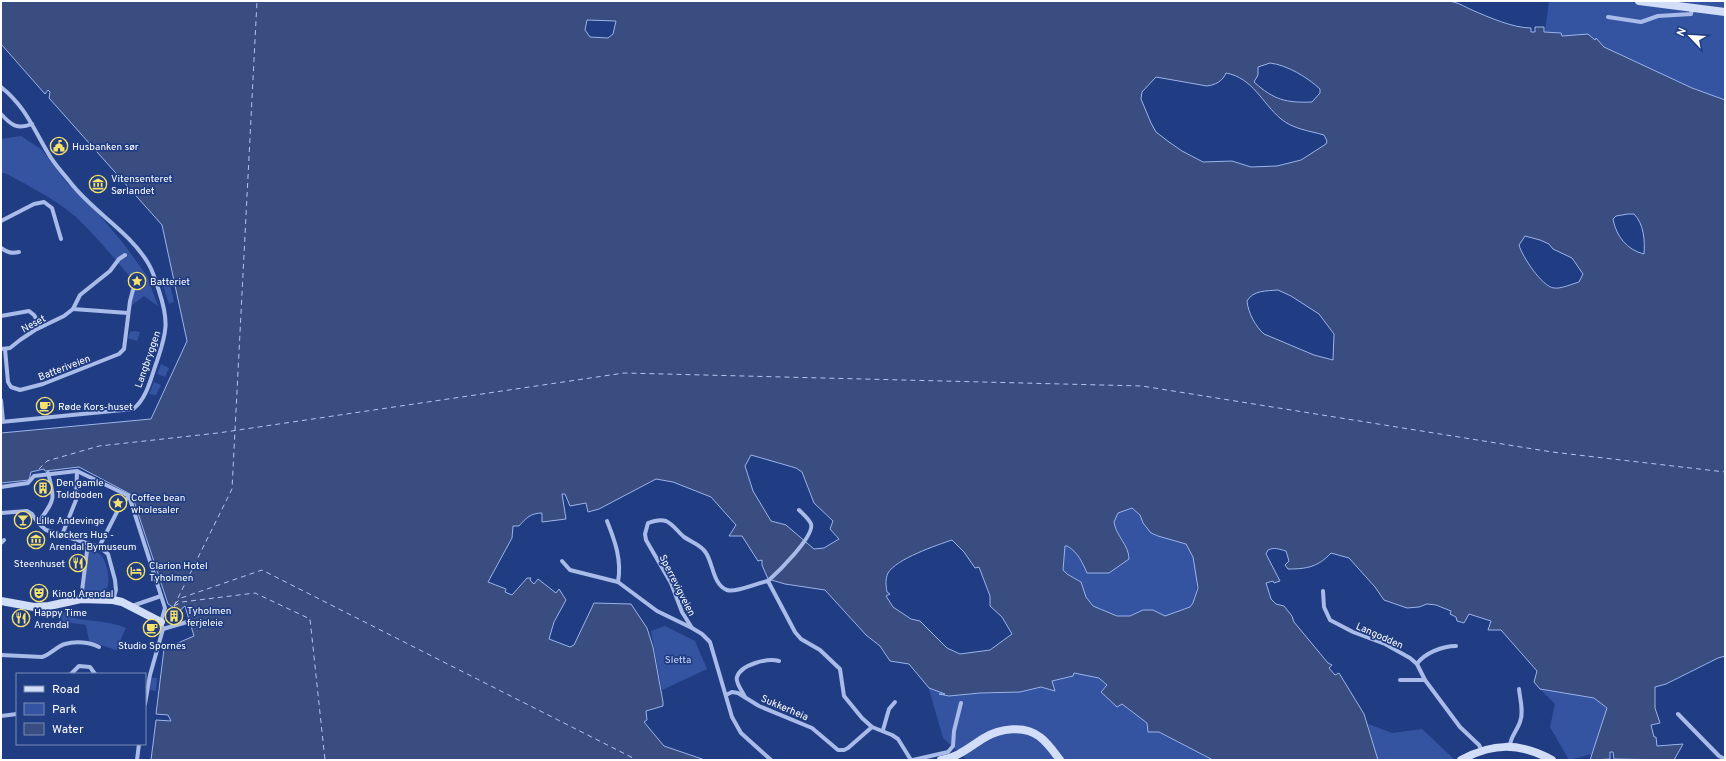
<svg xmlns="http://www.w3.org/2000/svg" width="1726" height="761" font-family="Overpass,sans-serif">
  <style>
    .green { fill: #3454a1 }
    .water { fill: #394d81; stroke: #9bb4ea; fill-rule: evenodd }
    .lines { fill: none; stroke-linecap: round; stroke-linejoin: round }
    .ferry { stroke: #b3c6f0; stroke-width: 1; stroke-dasharray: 5 4; stroke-linecap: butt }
    .street { stroke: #a8bbe9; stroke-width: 4 }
    .secondary { stroke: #d2ddf7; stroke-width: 8 }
    .labels { text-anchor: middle; stroke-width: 3.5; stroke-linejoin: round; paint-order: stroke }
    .poi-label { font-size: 10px; fill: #fff; stroke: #203d83; text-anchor: start }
    .street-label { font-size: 10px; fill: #fff; stroke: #203d83 }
    .park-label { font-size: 10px; fill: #ccd9f7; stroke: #203d83 }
  </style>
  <rect width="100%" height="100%" fill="#203d83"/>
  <g class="green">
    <polygon points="1549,1 1725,1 1725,100 1692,88 1604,47 1596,38 1595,40 1562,36 1545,32"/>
    <path d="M21,136L42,150L67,183L96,211L123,243L147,276L158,306L144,296L128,308L132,279C114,258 96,236 76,217C55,199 29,186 5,173H1V139Z"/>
    <polygon points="169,280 174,302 169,304 162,282"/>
    <polygon points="134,331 140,332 137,341 128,338 130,332"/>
    <polygon points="161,364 169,368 165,377 157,374"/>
    <polygon points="154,382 161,385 156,395 149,394"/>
    <path d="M1132,508L1140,515L1143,523C1156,529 1174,535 1185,543C1197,552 1200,591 1193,604C1189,611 1173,613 1165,616L1153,610H1143L1130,616H1117L1093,606L1086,597L1081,582L1067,574L1063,570L1064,546H1067C1078,552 1082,562 1087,573L1130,557L1119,535L1114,522L1118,513Z"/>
    <path d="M89,549C93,551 98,552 101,555C107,563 113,585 104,592L83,593Z"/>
    <path d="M71,611L73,618C92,622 107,620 126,628L116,650L89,641L86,625L58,621V614Z"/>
    <polygon points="665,626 695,641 707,669 662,690 651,631"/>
    <polygon points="1073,673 1099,678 1107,685 1101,691 1122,704 1147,723 1148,731 1158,732 1213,760 967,760 943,738 928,686 949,696 980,693 1020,692 1041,687 1055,691 1052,681 1073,676"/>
    <polygon points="152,678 157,678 156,691 150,690"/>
    <polygon points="1540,689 1594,698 1607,708 1592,754 1569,760 1550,727 1555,704"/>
    <polygon points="1368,724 1392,733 1422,729 1454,759 1378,760"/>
  </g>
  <path class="water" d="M1,1H1449C1460,3 1463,6 1472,10C1488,17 1513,28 1531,28V32H1535V27H1544V32L1561,33L1562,36L1588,34L1595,40L1596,38L1604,47L1692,88L1725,100V656L1718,658L1666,684L1655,687V708L1660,723L1651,725L1654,737H1656L1657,746L1683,744L1674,760L1614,759L1613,752H1610V759L1590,760L1607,708L1594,698L1540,689L1534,682L1537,671L1501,630H1488L1491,621L1469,614L1464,623L1457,621L1456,617L1450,614L1451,611L1436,605L1427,604L1419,607L1407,608L1384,600L1375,587L1349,558L1331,553C1318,567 1307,569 1288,569L1285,565L1289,561L1286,551C1279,549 1274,547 1268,550L1266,554L1280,581L1274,583L1273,581L1266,583L1271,599L1276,604L1284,606L1292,616L1294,622L1328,663L1332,665L1329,668L1335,675L1339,673L1364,714L1378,760H1213L1159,732H1148L1147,723L1122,704L1117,707L1101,692L1107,685L1099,678L1074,673L1073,676L1052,681L1055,691L1041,687L1020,692L980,693L949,696L939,694H945L929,688L909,664L890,661L880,646L866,635L825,590L785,584L768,579L762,565V560L758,561L742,536H729L736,525L711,497L673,482L656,479L599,509L588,512L586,503L570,506L565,494H562L566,519L542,522V513C531,513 526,518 519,526H513L512,538L488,582L506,589L505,592L512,595L527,578H531L530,580L534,584L538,579L556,593L559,589L566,600L554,622L549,639L570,647L574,645L594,603L631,604L647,628L653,647L663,702V706L646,711L647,720L644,722L664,746L705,760H151L156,720L171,721L168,715L156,714L164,649L194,636L185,606L179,611L168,604L132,495L79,467L45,471L44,469L31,472L29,480L1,483V433L151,419L187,341L162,225L49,98L50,92L48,90L45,94L1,44ZM587,20L616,21L613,34L608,38L590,37L585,30ZM1270,63C1287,65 1307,77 1320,89V93L1312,102C1286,103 1274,100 1254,82L1258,75V67ZM1226,73C1253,78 1262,103 1281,119C1293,129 1310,131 1324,135L1327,141L1326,144L1301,160L1277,166L1251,167L1232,161L1203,162L1182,151L1169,142L1156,132L1151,123L1141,99L1142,92L1156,77L1207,86C1215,85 1223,81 1226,73ZM1628,214H1634C1644,224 1645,241 1644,254C1627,250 1616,236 1613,219L1616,216ZM1525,236L1540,240L1549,244L1553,249L1572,258L1583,274L1579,282C1572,284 1561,289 1554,288C1542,287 1522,256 1519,245ZM1278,290L1291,296L1319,314L1334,334L1333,360L1314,355L1264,334C1256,327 1248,313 1247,301C1253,290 1267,291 1278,290ZM751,455L796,468L802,472L814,503L833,521L830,529L839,539L824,548L814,549L786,525L771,521L753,491L745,466ZM1132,508L1140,515L1143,523L1151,533L1158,536L1186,544L1193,557L1198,588L1193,603L1190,607L1165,616L1153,610H1143L1130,616H1117L1093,606L1086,597L1081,582L1067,574L1063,570L1065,546H1067C1078,552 1082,562 1087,573H1109L1129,559C1129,545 1116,536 1114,522L1118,513ZM952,540L964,552L975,568L979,567L990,596V606L1002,617L1012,634L990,650L960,654L947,648L920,621L911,619L893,607L886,596L890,594L887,592C886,586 885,579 888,573C896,559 937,545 952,540Z"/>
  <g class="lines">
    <g class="ferry">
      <polyline points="39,469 47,461 99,446 218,433 624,373 1142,386 1552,452 1725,472"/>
      <polyline points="175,604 181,598 262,570 637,760"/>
      <polyline points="174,606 232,489 257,1"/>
      <polyline points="174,606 182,602 255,593 310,619 325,760"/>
    </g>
    <g class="street">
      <polyline points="1608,17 1641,22 1658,16 1691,14 1692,9"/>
      <path d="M1,87C25,106 33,128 48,153C54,164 63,173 70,182C93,212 129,231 148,263C153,271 156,281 159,291C169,321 167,332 157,361C151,377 147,399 133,409L1,422"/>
      <path d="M1,114C11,125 17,130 32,124"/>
      <polyline points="1,221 34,204 44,202 52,208 61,239"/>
      <path d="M1,248C7,252 11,254 19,252"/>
      <polyline points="73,309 128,313"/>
      <polyline points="1,316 29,311 34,315 41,327"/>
      <polyline points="1,349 10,348 20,340 35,330 64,316 73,309 80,295 110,271 119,259 125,255"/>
      <polyline points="5,349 8,382 11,387 20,390 43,384 119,354 124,349 130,301 133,290"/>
      <polyline points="1,400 3,421"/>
      <polyline points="1,487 28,483 34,476 77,471 129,496 165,608 161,622 163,629 150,675 145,704"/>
      <polyline points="1,513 27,511 32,514 38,523 46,530 99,547 108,554 115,580 116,590 113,600"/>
      <path d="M607,521C615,541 622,560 618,582"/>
      <path d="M38,523C54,500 56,501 48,473"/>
      <polyline points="62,535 76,500 77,471"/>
      <polyline points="1,543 4,540"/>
      <polyline points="99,547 119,508 129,496"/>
      <polyline points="562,561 570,570 618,582 657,611 692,628"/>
      <path d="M768,581C777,573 815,536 811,524C809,519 803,514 799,510"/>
      <polyline points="1323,591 1324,607 1330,620 1353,632 1385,644 1410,658 1417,664 1425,680 1460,727 1479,745 1482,751"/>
      <polyline points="81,599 88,543"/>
      <polyline points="132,606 161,596"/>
      <polyline points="163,629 187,622"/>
      <path d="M1,655L42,657C51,654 57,646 65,644C75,641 90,642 99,647"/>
      <path d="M1417,664C1424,653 1443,646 1456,646"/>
      <polyline points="71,674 79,666 90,667 95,674"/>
      <polyline points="1400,680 1425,680"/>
      <polyline points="726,695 732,692 738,693 759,706 812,728 838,750 844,750 848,748 872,727"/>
      <path d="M745,697C743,692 735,683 737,677C741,664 768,658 779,661"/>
      <polyline points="1678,714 1719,756 1725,759"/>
      <polyline points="1,716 17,714"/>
      <polyline points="883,730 889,709 895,702"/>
      <path d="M1510,746C1510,737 1517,731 1520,722C1524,712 1520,699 1519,689"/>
      <polyline points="137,760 139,744"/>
      <path d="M771,760L741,733L732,717L710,642L702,634L692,628L682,612L671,583L646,540L645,534L648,523C653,521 660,519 666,521C673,524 678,532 684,537C691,542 702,545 706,553C713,563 713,585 727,590C735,593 757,583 768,581L795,632L801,639L820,650L840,669L844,696L862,718L872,727L892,735L898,739L911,760"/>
      <polyline points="913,760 948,752 953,746 954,731 961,703"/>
    </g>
    <g class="secondary">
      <polyline points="1639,1 1725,12"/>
      <polyline points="1,601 34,607 49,606 81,599 113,600 122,602 161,622"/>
      <path d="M941,760C959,757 969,747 984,738C1000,728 1025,725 1040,737C1048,743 1054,752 1060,760"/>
      <path d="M1461,760C1492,743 1520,742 1552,760"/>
    </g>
  </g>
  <defs>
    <symbol id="civic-ring" viewBox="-11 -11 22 22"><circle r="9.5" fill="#203d83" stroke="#f6e269" stroke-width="1.5"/><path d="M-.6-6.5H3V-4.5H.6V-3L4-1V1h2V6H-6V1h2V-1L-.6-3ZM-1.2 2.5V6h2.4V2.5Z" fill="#f6e269"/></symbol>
    <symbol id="museum-ring" viewBox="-11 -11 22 22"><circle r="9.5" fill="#203d83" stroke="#f6e269" stroke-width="1.5"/><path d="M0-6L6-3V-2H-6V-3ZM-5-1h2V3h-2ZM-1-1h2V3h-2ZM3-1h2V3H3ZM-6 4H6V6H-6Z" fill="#f6e269"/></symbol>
    <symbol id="sight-ring" viewBox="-11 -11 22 22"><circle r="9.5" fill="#203d83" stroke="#f6e269" stroke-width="1.5"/><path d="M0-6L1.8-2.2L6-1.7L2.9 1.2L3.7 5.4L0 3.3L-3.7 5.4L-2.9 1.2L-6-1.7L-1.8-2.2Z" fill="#f6e269"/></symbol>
    <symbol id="cafe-ring" viewBox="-11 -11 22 22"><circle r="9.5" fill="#203d83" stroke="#f6e269" stroke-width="1.5"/><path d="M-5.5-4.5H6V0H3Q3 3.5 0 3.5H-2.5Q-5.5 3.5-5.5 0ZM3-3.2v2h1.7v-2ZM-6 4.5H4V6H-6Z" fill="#f6e269"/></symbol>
    <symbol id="building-ring" viewBox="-11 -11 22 22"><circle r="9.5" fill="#203d83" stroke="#f6e269" stroke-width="1.5"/><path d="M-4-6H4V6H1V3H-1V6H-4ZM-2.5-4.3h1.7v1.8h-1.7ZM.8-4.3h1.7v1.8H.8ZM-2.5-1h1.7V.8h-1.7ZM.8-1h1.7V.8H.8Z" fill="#f6e269"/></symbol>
    <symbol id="bar-ring" viewBox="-11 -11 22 22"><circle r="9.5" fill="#203d83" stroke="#f6e269" stroke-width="1.5"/><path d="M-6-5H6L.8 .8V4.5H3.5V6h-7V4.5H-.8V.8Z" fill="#f6e269"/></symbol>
    <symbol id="restaurant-ring" viewBox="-11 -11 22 22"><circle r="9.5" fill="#203d83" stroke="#f6e269" stroke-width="1.5"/><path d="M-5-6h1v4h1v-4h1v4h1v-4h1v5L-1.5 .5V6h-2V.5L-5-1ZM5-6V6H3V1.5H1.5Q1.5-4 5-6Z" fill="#f6e269"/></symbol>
    <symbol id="hotel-ring" viewBox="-11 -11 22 22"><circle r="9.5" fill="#203d83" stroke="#f6e269" stroke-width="1.5"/><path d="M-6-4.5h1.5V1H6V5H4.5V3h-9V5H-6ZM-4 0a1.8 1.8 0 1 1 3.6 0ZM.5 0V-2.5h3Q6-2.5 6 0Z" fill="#f6e269"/></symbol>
    <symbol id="theatre-ring" viewBox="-11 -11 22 22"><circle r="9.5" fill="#203d83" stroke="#f6e269" stroke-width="1.5"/><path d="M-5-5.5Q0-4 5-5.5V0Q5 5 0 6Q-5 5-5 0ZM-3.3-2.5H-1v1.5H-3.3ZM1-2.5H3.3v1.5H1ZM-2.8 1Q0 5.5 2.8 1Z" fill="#f6e269"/></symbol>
  </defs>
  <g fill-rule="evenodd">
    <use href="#civic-ring" x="49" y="136" width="20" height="20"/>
    <use href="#museum-ring" x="88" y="174" width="20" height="20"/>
    <use href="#sight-ring" x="127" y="271" width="20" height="20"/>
    <use href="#cafe-ring" x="35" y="396" width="20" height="20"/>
    <use href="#building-ring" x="33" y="478" width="20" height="20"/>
    <use href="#sight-ring" x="108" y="493" width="20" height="20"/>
    <use href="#bar-ring" x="13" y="510" width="20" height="20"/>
    <use href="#museum-ring" x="26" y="530" width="20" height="20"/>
    <use href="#restaurant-ring" x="68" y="553" width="20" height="20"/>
    <use href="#hotel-ring" x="126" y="561" width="20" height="20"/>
    <use href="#theatre-ring" x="29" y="583" width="20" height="20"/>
    <use href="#building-ring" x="164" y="606" width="20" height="20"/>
    <use href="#restaurant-ring" x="11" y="608" width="20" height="20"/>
    <use href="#cafe-ring" x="142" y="618" width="20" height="20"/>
  </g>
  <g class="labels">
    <g class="poi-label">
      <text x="72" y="150">Husbanken sør</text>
      <text x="111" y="182">Vitensenteret<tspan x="111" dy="12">Sørlandet</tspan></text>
      <text x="150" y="285">Batteriet</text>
      <text x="58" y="410">Røde Kors-huset</text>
      <text x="56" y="486">Den gamle<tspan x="56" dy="12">Toldboden</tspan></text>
      <text x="131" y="501">Coffee bean<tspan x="131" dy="12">wholesaler</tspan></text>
      <text x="36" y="524">Lille Andevinge</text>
      <text x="49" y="538">Kløckers Hus -<tspan x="49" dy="12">Arendal Bymuseum</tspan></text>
      <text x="65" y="567" text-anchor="end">Steenhuset</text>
      <text x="149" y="569">Clarion Hotel<tspan x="149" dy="12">Tyholmen</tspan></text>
      <text x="52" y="597">Kino1 Arendal</text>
      <text x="187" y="614">Tyholmen<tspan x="187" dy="12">ferjeleie</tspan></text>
      <text x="34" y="616">Happy Time<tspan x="34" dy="12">Arendal</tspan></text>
      <text x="152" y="649" text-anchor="middle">Studio Spornes</text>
    </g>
    <g class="street-label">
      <text transform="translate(33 323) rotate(-28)" y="4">Neset</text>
      <text transform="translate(147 359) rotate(-71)" y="4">Langbryggen</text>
      <text transform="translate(64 367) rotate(-21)" y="4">Batteriveien</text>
      <text transform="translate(678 585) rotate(63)" y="4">Sperrevigveien</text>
      <text transform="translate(1380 635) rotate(24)" y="4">Langodden</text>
      <text transform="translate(785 707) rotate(23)" y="4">Sukkerheia</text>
    </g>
    <g class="park-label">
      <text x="678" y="663">Sletta</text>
    </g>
  </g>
  <rect width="1726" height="761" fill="none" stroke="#ffffff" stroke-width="4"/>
  <rect x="16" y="673" width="130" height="72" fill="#203d83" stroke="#798bb5"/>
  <rect x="24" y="686" width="20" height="6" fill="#d2ddf7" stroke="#798bb5"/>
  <text x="52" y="693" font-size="12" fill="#ffffff">Road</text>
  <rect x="24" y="703" width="20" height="12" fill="#3454a1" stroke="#798bb5"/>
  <text x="52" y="713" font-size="12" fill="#ffffff">Park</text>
  <rect x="24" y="723" width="20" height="12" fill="#394d81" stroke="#798bb5"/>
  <text x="52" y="733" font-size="12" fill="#ffffff">Water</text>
  <g transform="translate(1690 36) rotate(295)" stroke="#203d83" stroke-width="3" paint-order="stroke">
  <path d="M0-3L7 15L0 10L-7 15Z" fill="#ffffff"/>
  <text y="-6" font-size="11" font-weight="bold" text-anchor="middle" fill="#ffffff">N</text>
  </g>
</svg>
